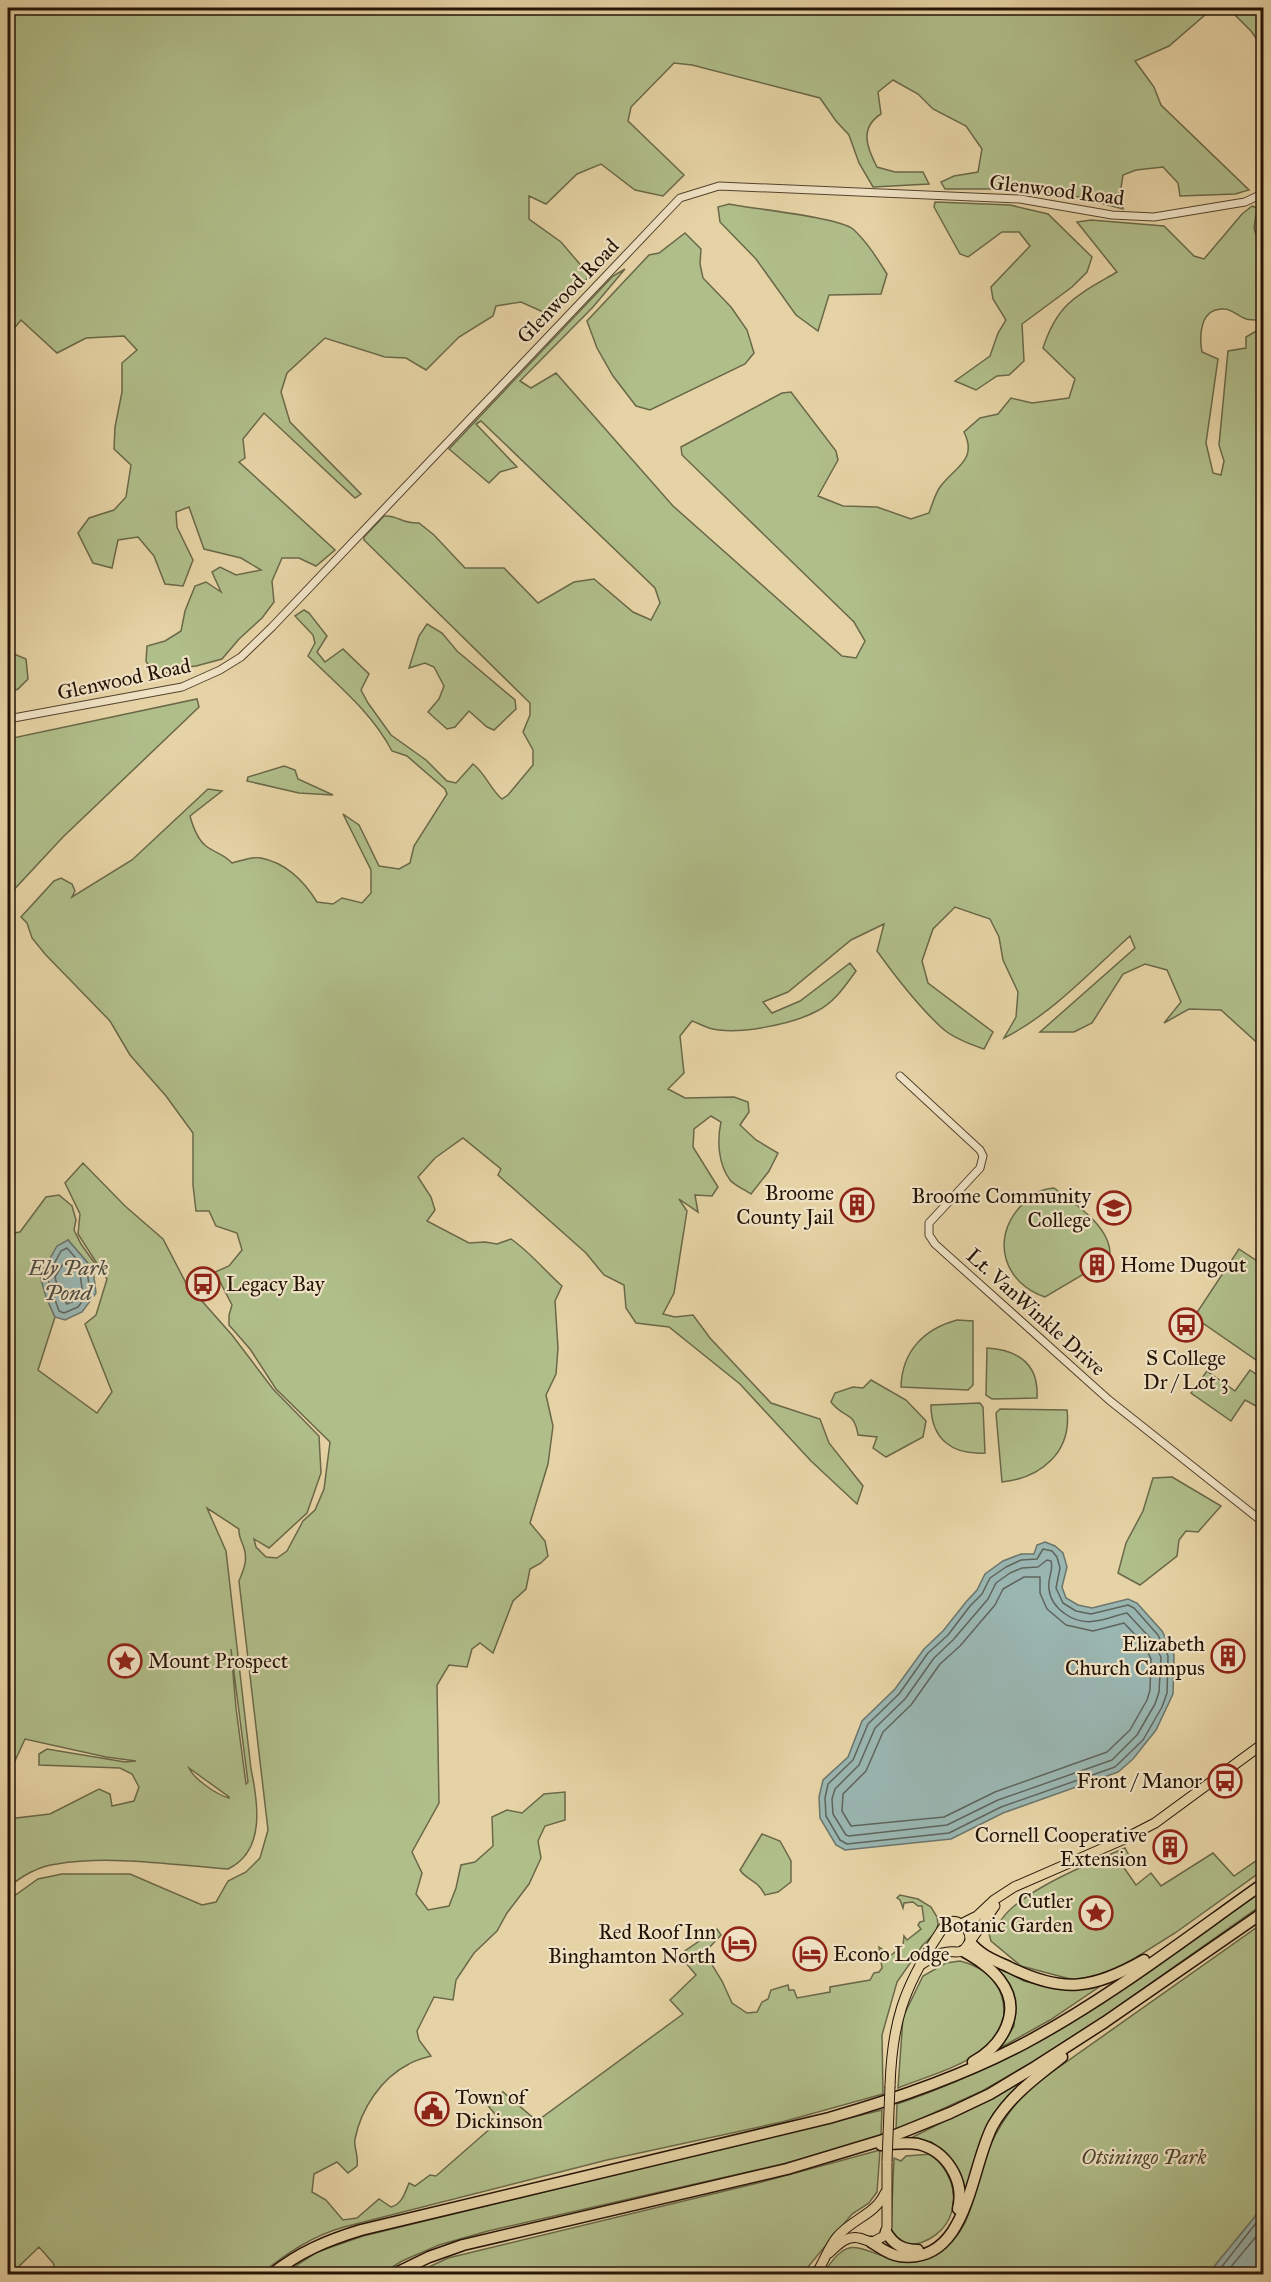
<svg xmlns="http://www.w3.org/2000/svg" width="1271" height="2282" font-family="'IM FELL Great Primer',serif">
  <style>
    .green { fill: #b0be8a; stroke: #6a6848; stroke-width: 1.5; fill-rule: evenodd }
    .water { fill: #9ab6b1; stroke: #6b756d; stroke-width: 1.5 }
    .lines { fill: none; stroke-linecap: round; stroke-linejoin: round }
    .shore { stroke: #5f645c; stroke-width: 1.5 }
    .tertiary-casing { stroke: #54432e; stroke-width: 9 }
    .primary-casing { stroke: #241306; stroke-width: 11 }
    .motorway-casing { stroke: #241306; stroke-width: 13 }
    .tertiary { stroke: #efe2c4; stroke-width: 7 }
    .primary { stroke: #e6d3a5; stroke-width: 9 }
    .motorway { stroke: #e6d3a5; stroke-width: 10 }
    .primary-bridge-casing { stroke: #241306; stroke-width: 11; stroke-linecap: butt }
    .primary-bridge { stroke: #e6d3a5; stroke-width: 9 }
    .labels { text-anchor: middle; stroke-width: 4.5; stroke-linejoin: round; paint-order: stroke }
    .street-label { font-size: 21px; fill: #241306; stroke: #efe2c4 }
    .poi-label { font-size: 21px; fill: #241306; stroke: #efe2c4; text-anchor: end }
    .park-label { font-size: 21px; font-style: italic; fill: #4e462e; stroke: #efe2c4 }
    .water-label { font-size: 22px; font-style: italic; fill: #4d4c42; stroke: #efe2c4 }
  </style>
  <rect width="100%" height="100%" fill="#e6d3a5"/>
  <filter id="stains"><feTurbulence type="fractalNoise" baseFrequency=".00333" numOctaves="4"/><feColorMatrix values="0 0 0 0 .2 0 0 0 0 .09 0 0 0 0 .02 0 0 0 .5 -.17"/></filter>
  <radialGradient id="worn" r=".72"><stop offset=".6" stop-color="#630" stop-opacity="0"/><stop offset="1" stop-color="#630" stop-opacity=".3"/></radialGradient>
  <g class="green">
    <path d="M8,8H76L92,13L117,8H1213L1169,46L1135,61L1154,87L1161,105L1249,190L1235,194L1180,196L1178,183L1163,167L1136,170L1123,175L1120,194L1123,209L1074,196L1019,189H945L941,182L954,176L978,172L982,149L966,126L933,109L918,94L893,80L878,92L881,114C859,128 867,148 877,167L895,172H923L929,184L873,187L859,163L849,135L836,121L820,98L692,65L674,63L631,107L628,121L684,175L663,196L635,190L601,164L577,174L546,204L529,196V219L561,242L590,276L550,315L521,302L496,306L493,316L459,337L426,370L406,358L385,357L325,338L287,373L281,392L290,422L361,494L355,498L264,413L243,439L245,458L239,462L335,550L316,566L299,558H282L272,581L274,602L262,618L239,639L222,659L196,666L180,668L155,677L146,661L147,646L165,641L181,631L185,611L195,586L206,582L221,592L212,572L220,567L236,575L261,570L241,558L204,549L189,507L176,512L177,527L193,560L183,586L165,584L154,556L138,537L118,540L112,568L93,563L78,533L89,518L114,510L126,497L131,465L114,449L115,427L122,392V363L137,350L124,336L86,338L57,353L21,320L8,336Z"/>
    <polygon points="1228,8 1263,8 1263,48 1251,31"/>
    <polygon points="935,202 1010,205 1048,214 1092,257 1087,272 1072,287 1022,324 1024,361 1009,375 997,376 976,390 955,381 990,356 998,333 1006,320 993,299 991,287 1030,246 1019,232 1002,232 968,257 960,254 934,207"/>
    <path d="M729,204C753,209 838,217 853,229C867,242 877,258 887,274L881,294L829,295L818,331L796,315L756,259L720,222L718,207Z"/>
    <path d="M1252,206L1257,208L1254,228L1261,250V271L1264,277L1263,318L1260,320C1256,320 1250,320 1246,319C1239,317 1232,309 1224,309C1200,308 1199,335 1202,352L1218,359L1206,443L1213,473L1221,475L1224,461L1219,445L1228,351L1246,348V337L1263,327V1048L1221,1010L1189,1009L1164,1023L1181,1002L1167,970L1145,964L1123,974L1092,1023L1074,1032H1040L1135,948L1130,936C1091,971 1052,1014 1004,1038L1016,1017L1018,992L1003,960L999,937L990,919L955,907L933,929L922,961L928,983L993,1032L984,1049C969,1044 953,1038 942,1028C919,1007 895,976 877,951L884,924L851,940L788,992L763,1002L772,1013L800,1001L850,963L856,971C845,986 834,1003 817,1011C793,1024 736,1036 709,1028C703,1026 698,1023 692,1021L680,1036L684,1073L668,1089L685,1098L734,1097L748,1102L749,1112L740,1125L756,1140L778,1153L769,1171L751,1194C745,1190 734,1185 730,1180C718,1164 717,1140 721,1122L711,1116L694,1129L693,1147L718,1187L712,1196L695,1195L698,1212L679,1199L687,1211L674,1293L663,1314L675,1317L693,1315L710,1338L771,1403L820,1419L829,1443L863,1486L857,1504L811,1461L740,1384L669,1327L636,1323L626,1308L624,1285L604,1275L586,1253L498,1175L501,1169L463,1138L435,1158L418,1177L431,1197L435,1210L427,1221L469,1243L485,1242L497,1244L511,1239C530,1252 545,1271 562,1286L555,1301L558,1348L556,1374L546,1395L553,1426L548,1464L530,1523L545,1541L548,1556L541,1563L530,1569L526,1589L513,1601L493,1653L480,1643L472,1649L467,1667L449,1665L437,1685L439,1803L412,1852L422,1873L416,1894L428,1910L449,1906L456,1888L461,1865L475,1862L493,1846L492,1817L507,1810L522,1813L544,1794L565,1792V1820L545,1826L538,1841L541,1858L529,1884L507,1913L497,1931L474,1953L456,1980L453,2000L434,1997L417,2031L419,2040L431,2056C424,2058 415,2060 409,2064C381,2078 361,2109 355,2139C353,2146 359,2155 357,2166L348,2173L337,2162L314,2174L312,2192L326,2200L343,2220L357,2218L379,2199L391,2207C402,2204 405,2193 409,2183L415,2186L430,2175L436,2176L500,2120L484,2101L503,2092L537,2121L683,2014L670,2000L696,1975L679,1955L717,1929L721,1935L708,1949L709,1960L722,1981L732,2003L747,2013L757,2012L762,2002L768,1999L771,1990L788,1985L789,1990H794L797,1998L830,1992V1987L870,1980L874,1973L879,1972L882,1968L879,1947L891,1955L903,1946L904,1936L907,1940L921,1929L918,1925L920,1922L924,1921L922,1906H918L913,1902L904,1903L903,1908L900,1900L897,1898L900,1895L918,1899L931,1907L937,1917L938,1924L936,1932L922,1946L897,1982L882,2035L883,2094L782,2122L607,2160L344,2227C312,2236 287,2253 261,2274H57L53,2263L39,2247L11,2274H8V1903L10,1899L38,1879L62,1874H130L202,1905L216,1902L228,1881L246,1872L260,1858L268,1830L239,1581C243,1571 247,1563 245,1552C244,1544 238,1538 239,1529L207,1508L226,1551L251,1769C258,1802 266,1851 228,1869C174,1865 110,1855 57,1864C39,1866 21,1876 8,1888V1819L50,1814L99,1789L110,1794L112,1806L134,1801L139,1787L132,1774L120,1768L39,1765V1754L47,1749L125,1762L136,1761L106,1757L25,1739L8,1776V1234L20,1232L46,1197L59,1195L72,1206L76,1220L74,1230L81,1244L96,1265L93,1269L68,1240L46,1297L55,1317L38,1370L97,1413L112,1392L85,1324L96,1315L107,1279L78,1234L80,1214L65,1183L83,1163L125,1206L163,1239L186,1283L232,1335L273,1389L319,1436L321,1473L307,1513L269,1548L254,1539L256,1547L266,1557L277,1558L287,1551L303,1521L315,1510L324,1489L330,1442L276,1389L250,1349L229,1325V1315L232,1305L215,1272L229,1266L242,1250L237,1233L216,1226L209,1211H196L193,1185V1133L166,1096L130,1055L110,1021L45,954L32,938L27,923L21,917L54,881L61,878L72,884L75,891L72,897L132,860L208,789L222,791L190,816C193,827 197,839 206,846C215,853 224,854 232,863C240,861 252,856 261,858C286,863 304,881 317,902L333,904L342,898L362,903L371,893V870L343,814L359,825L379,866L399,869L410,863L414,846L447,794L445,789L407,756L392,751C372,713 339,686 308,656L315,643L313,635L295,616L304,610L309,613L327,636L317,652L325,662L343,649L369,674L361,690L368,703L391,735L426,760L447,781L456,783L473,764C486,774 490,789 502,799L508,795L533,765V750L523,732L530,715V703L364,540V537L384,516C398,515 402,524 419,523L434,535L465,568H504L538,603L574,582L594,579L633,612L651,620L660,603L655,588L481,421L476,424L517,467L500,472L489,483L449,449L613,276L625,269L593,307L520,381L531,388L556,373L673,506L842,656L856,658L865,641L854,622L682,455L681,447L782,393L791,392L836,451L838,460L818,496L843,506L877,507L911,519L929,513C932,505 935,494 940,487C955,467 978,460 964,432L980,418L998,414L1011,398L1032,403L1069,398L1075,379L1043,348C1058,302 1078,295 1117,272L1077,222L1091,220L1164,226L1194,256L1204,259L1242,214ZM231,1649L248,1782L246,1784L236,1708ZM189,1768L229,1797V1798C217,1795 194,1779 189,1768Z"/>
    <polygon points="685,233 701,249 700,264 703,278 731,307 747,330 754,353 745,364 650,410 636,406 613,376 597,348 587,321 649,255 659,253"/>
    <polygon points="427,624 442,633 457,651 515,700 516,709 494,730 487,727 469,711 455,727 447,729 428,712 439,699 444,686 434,667 425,663 409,668 419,636"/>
    <polygon points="8,654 14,654 26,659 28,679 18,689 8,693"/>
    <polygon points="197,699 199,707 63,837 8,896 8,791 10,790 8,779 8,739"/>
    <polygon points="284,766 295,770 298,779 333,795 299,793 247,781 248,777"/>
    <path d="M1054,1188C1075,1204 1110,1226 1110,1254L1084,1274L1045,1297C1004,1283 991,1240 1019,1208C1030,1196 1039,1189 1054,1188Z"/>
    <polygon points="1239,1249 1263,1265 1262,1364 1194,1317"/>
    <path d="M957,1320L973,1321V1385L968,1390L901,1387C902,1351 924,1329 957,1320Z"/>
    <path d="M987,1348C1018,1350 1039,1364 1037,1398L992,1399L986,1395Z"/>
    <polygon points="1250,1370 1263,1379 1263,1395 1256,1406 1245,1400 1231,1421 1191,1393 1207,1371 1235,1391"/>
    <path d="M871,1380L906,1400L926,1421L923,1437L886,1457L873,1448L877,1437L858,1435C854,1410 845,1420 831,1402L835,1393L853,1387L863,1388Z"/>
    <path d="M980,1403L983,1407L985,1453C952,1455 931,1439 931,1405Z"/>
    <path d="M1000,1409L1067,1410C1072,1452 1041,1478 1002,1482L996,1413Z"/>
    <polygon points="1172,1477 1221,1506 1198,1532 1186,1531 1179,1540 1177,1556 1140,1585 1118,1573 1126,1543 1143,1511 1153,1478"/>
    <path d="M762,1834L780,1841L791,1861V1882L778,1892L765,1895C757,1879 746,1880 740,1870Z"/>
    <path d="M1125,1848L1130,1857L1122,1865L1136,1885L1151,1873L1161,1886L1213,1853L1234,1876L1263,1856V1870L1175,1933L1113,1972L1074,1980L1021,1966L991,1941L988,1930H997C1003,1897 1095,1861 1125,1848Z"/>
    <path d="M1263,1889V1904L1069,2041L982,2091L896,2130L897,2104C1032,2060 1147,1968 1263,1889Z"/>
    <path d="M1263,1923V2202L1254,2218L1208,2274H823C828,2267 833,2258 840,2253C853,2241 869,2252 883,2256C898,2261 922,2261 937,2253C976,2232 973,2182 990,2146C1000,2124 1012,2107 1028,2089Z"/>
    <path d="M960,1961C977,1965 995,1976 1001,1994C1021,2054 939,2071 898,2088L903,2017L923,1976L946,1963Z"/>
    <polygon points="994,1965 1024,1981 1054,1988 1105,1983 1050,2020 1000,2048 1014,2026 1015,2000 1008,1984"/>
    <polygon points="1027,2079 996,2112 964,2198 949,2158 931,2142 911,2138"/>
    <polygon points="882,2110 881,2135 809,2158 488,2231 439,2245 402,2261 381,2274 283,2274 317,2252 363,2236"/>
    <polygon points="880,2150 877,2192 869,2203 852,2214 802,2274 414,2274 448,2258 758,2183"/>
    <path d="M931,2154C970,2187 957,2242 904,2246L896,2239L891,2228L894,2158L901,2161L906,2156Z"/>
  </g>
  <g class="water">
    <polygon points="68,1240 93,1269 96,1293 82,1312 65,1320 55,1317 46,1297 40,1276 57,1246"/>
    <polygon points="1045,1542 1055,1546 1063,1553 1067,1567 1062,1587 1066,1598 1078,1605 1092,1608 1128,1599 1137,1603 1162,1631 1174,1655 1173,1694 1156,1730 1133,1759 1118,1772 1003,1813 951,1839 845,1850 836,1845 820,1818 819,1797 823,1780 848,1757 862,1721 895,1689 924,1649 943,1631 966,1602 977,1590 985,1574 1003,1561 1021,1554 1034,1554 1037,1545"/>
    <polygon points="1263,2202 1263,2274 1208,2274 1254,2218"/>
  </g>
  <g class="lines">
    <g class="shore">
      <polygon points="67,1248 87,1271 90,1291 78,1307 64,1313 59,1311 47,1277 61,1251"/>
      <polygon points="66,1259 80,1274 82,1288 74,1301 67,1304 59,1293 55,1277"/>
      <polygon points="1043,1549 1052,1551 1057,1557 1060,1568 1056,1588 1063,1603 1076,1611 1091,1614 1128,1605 1134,1608 1158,1635 1168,1656 1167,1693 1162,1707 1143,1740 1115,1767 1001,1807 949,1833 847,1844 840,1840 826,1816 825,1798 828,1784 853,1760 868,1724 899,1694 928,1653 948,1635 970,1606 982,1594 990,1578 1006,1567 1021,1560 1037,1559"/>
      <path d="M1047,1560L1051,1561C1054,1571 1047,1579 1049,1589C1051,1609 1075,1625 1095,1621C1106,1620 1116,1615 1127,1613L1151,1639L1161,1657L1159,1692L1155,1704L1137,1735L1112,1760L998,1800L947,1825L849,1836L846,1835L833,1814L832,1799L835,1789L859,1765L875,1728L905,1699L934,1658L953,1640L988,1599L996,1583L1010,1573L1022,1568L1038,1567Z"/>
      <polygon points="1024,1577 1040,1577 1040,1593 1047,1609 1066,1625 1093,1631 1124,1623 1144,1644 1151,1659 1150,1690 1147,1700 1130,1730 1107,1752 995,1792 944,1817 851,1826 842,1811 843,1794 866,1771 883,1732 911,1705 940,1664 960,1646 995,1605 1003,1589"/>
      <polyline points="1216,2274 1264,2213"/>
      <polyline points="1225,2274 1264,2227"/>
    </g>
    <defs>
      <g id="tertiary">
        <polyline points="8,719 182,687 220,670 241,657 272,627 680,198 719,186 1020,199 1112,215 1154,217 1245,202 1264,193"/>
        <polyline points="900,1076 980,1150 983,1156 980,1168 929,1223 929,1235 935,1244 1109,1400 1264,1523"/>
      </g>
      <g id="primary">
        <polyline points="961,1924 977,1916 994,1900 1014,1887 1122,1840 1155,1823 1264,1743"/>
        <path d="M922,1964C930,1959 938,1953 948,1952C952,1951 957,1953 962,1951C965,1950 990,1913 995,1906"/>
        <path d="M890,2086C892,2024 903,1989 937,1937C943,1928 948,1916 961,1924C967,1927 970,1933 970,1939"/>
        <path d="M829,2253C837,2246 846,2235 859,2238C864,2239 868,2242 873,2242L884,2236L887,2227V2161"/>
        <path d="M816,2274C824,2262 828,2248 837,2237C853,2218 875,2215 885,2193"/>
      </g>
      <g id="motorway">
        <path d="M970,1942C980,1955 994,1960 1009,1967C1063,1994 1093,1989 1144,1960"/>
        <path d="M963,1951C977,1959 990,1967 1000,1980C1024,2011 1002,2046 973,2062"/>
        <path d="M881,2145C893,2144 906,2142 918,2144C947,2151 965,2181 958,2209"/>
        <path d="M886,2232C894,2245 903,2250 918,2250"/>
        <path d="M871,2242C879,2247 889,2255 899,2256C969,2266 970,2167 993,2125C1009,2097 1036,2077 1062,2057"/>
        <path d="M272,2274C299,2252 328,2240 361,2230L829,2118C896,2099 963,2076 1025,2043C1109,1998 1186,1938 1264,1883"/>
        <polyline points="394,2274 429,2257 463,2245 787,2169 883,2140 950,2113 990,2094 1035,2067 1105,2022 1264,1912"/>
      </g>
    </defs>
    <use href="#tertiary" class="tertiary-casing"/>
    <use href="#primary" class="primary-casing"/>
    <use href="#motorway" class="motorway-casing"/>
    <use href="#tertiary" class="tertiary"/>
    <use href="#primary" class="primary"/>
    <use href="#motorway" class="motorway"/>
    <defs>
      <polyline id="primary-bridge" points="887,2161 890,2086"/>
    </defs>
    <use href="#primary-bridge" class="primary-bridge-casing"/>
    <use href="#primary-bridge" class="primary-bridge"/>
  </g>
  <defs>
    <symbol id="building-ring" viewBox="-11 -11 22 22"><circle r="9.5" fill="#efe2c4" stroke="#8f2418" stroke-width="1.5"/><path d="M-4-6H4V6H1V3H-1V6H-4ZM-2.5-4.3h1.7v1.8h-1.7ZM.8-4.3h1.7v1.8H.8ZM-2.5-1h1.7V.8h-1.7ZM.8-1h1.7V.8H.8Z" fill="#8f2418"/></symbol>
    <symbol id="university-ring" viewBox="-11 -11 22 22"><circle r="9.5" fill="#efe2c4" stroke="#8f2418" stroke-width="1.5"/><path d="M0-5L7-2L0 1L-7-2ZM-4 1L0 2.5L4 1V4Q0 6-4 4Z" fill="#8f2418"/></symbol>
    <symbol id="bus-ring" viewBox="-11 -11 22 22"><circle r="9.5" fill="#efe2c4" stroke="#8f2418" stroke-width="1.5"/><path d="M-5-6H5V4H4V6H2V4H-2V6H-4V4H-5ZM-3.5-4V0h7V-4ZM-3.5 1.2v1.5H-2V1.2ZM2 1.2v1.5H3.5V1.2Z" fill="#8f2418"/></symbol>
    <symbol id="sight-ring" viewBox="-11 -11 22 22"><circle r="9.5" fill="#efe2c4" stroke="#8f2418" stroke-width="1.5"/><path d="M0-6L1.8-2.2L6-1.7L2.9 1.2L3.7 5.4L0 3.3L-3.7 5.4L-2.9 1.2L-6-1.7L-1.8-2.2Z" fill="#8f2418"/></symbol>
    <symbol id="hotel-ring" viewBox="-11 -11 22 22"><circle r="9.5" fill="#efe2c4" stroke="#8f2418" stroke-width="1.5"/><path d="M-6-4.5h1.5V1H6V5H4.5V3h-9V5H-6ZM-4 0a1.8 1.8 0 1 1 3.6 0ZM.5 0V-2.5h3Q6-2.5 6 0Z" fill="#8f2418"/></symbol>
    <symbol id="civic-ring" viewBox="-11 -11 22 22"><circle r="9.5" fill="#efe2c4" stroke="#8f2418" stroke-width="1.5"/><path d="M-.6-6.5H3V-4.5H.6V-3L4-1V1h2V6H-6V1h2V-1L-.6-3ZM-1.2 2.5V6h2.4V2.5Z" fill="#8f2418"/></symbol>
  </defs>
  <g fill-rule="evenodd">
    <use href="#building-ring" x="838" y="1186" width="38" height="38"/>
    <use href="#university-ring" x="1095" y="1189" width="38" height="38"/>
    <use href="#building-ring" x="1078" y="1246" width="38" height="38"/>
    <use href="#bus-ring" x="184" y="1265" width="38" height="38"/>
    <use href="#bus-ring" x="1167" y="1306" width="38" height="38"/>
    <use href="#building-ring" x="1209" y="1637" width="38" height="38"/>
    <use href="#sight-ring" x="106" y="1642" width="38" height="38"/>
    <use href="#bus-ring" x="1206" y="1762" width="38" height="38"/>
    <use href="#building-ring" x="1151" y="1828" width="38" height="38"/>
    <use href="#sight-ring" x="1077" y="1894" width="38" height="38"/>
    <use href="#hotel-ring" x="720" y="1925" width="38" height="38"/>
    <use href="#hotel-ring" x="791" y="1935" width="38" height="38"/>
    <use href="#civic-ring" x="413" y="2090" width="38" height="38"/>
  </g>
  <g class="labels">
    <g class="street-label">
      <text transform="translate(1057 190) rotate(7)" y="7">Glenwood Road</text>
      <text transform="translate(568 291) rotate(-46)" y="7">Glenwood Road</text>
      <text transform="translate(124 679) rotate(-12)" y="7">Glenwood Road</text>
      <text transform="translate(1036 1312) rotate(42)" y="7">Lt. VanWinkle Drive</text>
    </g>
    <g class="poi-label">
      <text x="834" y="1200">Broome<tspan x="834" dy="24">County Jail</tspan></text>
      <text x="1091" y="1203">Broome Community<tspan x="1091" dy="24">College</tspan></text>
      <text x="1120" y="1272" text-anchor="start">Home Dugout</text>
      <text x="226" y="1291" text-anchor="start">Legacy Bay</text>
      <text x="1186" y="1365" text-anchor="middle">S College<tspan x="1186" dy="24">Dr / Lot 3</tspan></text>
      <text x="1205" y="1651">Elizabeth<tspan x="1205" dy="24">Church Campus</tspan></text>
      <text x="148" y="1668" text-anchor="start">Mount Prospect</text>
      <text x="1202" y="1788">Front / Manor</text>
      <text x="1147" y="1842">Cornell Cooperative<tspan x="1147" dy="24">Extension</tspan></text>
      <text x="1073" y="1908">Cutler<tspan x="1073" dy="24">Botanic Garden</tspan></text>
      <text x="716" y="1939">Red Roof Inn<tspan x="716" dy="24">Binghamton North</tspan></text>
      <text x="833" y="1961" text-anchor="start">Econo Lodge</text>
      <text x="455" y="2104" text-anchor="start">Town of<tspan x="455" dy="24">Dickinson</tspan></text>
    </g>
    <g class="park-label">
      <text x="1144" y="2164">Otsiningo Park</text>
    </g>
    <g class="water-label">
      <text x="68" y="1275">Ely Park<tspan x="68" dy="25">Pond</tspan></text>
    </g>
  </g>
  <rect width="1271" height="2282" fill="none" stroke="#e6d3a5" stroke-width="30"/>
  <rect x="9" y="9" width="1253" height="2264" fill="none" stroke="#241306" stroke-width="3"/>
  <rect x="15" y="15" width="1241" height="2252" fill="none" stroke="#241306" stroke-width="1.5"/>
  <rect width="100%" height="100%" filter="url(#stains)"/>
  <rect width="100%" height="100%" fill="url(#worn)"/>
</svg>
